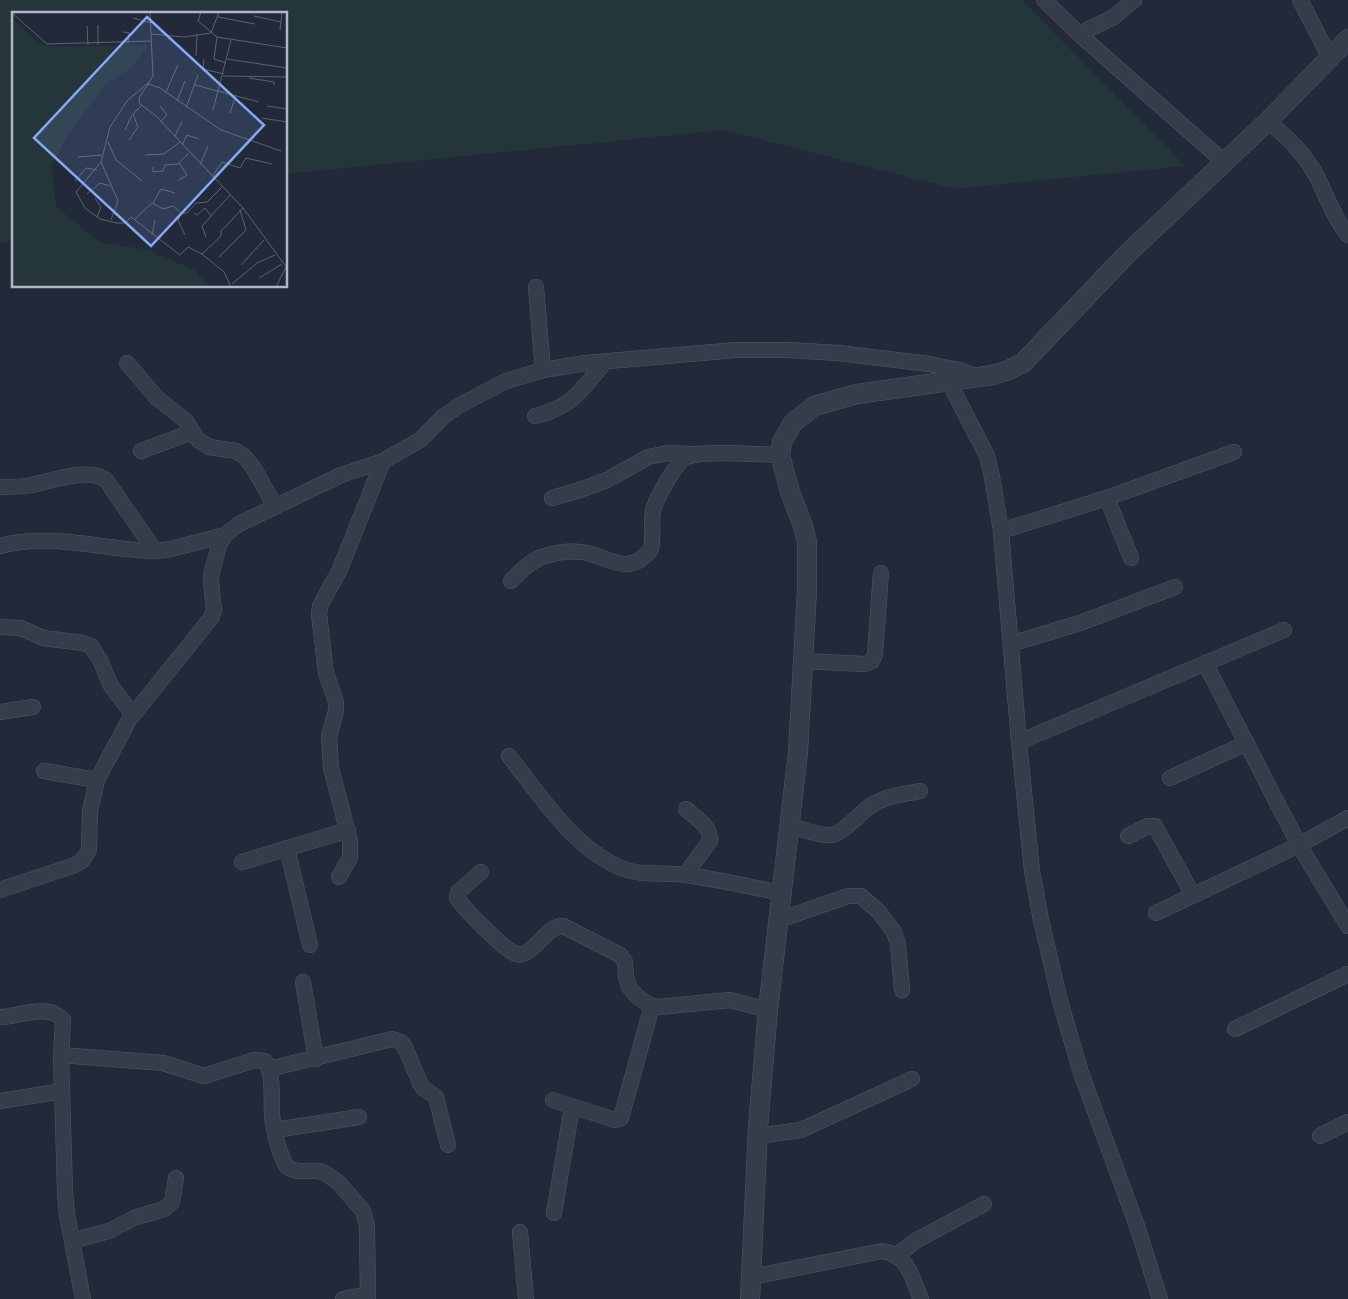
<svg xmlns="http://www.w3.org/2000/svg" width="1348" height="1299" font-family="'PT Sans',sans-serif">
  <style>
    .green { fill: #24363a }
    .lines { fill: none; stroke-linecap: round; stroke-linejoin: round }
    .minor-casing { stroke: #515764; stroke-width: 16 }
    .tertiary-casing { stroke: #515764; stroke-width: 20 }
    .minor { stroke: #363c4a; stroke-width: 15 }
    .tertiary { stroke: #363c4a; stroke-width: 19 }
    .inset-road { fill: none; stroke: #5b6271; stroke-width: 1 }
    .view { fill: #87a8f5; fill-opacity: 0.15; stroke: #87a8f5; stroke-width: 2.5 }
    .inset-edge { fill: none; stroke: #b1b7c6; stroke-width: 2.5 }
  </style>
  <rect width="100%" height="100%" fill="#222a39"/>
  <polygon class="green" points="0,0 1022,0 1185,166 955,189 724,130 286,174 286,14 14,14 14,240 0,244"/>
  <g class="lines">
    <defs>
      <g id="minor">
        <polyline points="1044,0 1079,34 1224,162"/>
        <polyline points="1300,0 1330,58"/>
        <polyline points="1079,34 1114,17 1134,0"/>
        <path d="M1268,121C1288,138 1305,154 1317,177C1327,197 1334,218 1348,235"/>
        <polyline points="536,287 543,370"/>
        <polyline points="127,363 157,398 186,421 198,440 209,447 236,451 244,456 253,467 275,506"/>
        <polyline points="949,382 987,456 992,477 1001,531 1019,742 1032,871 1041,920 1060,1001 1081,1073 1137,1226 1160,1299"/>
        <path d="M535,416C573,407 581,390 605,362"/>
        <polyline points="141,451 192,432"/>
        <path d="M0,487C11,487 21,487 32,485C52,481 88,467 106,480L155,551"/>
        <polyline points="552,498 580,490 607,480 648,457 668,453 693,454"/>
        <polyline points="1107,498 1131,558"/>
        <polyline points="1001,531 1107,498 1234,452"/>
        <path d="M0,546C51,532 103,550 155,551L171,549L225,535"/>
        <path d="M511,581C521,571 531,560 545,556C558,552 574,550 588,553C612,560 631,576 651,549C654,535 650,520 654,507C658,496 675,464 685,458C699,449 761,455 780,455"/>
        <polyline points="0,627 21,628 43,638 83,643 91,646 100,660 111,686 133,715"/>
        <polyline points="1011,644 1080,623 1175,587"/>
        <polyline points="803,661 865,664 872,661 875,654 881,573"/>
        <polyline points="1205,663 1299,845 1348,926"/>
        <polyline points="0,712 33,707"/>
        <polyline points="1019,742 1284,630"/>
        <path d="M509,756C541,796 572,847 621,868C640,876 664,872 685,875C717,879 750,887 782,893"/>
        <polyline points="44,771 97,780"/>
        <polyline points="1170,778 1247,743"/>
        <path d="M790,826C803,829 818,836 832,835C844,833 860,812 872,805C886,796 903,794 920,791"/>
        <polyline points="1128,836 1148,826 1155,826 1193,895"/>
        <polyline points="287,848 310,945"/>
        <polyline points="242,862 348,830"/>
        <path d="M481,872L458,892L457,898C464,909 503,948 514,953C518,955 521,955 525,953C539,947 547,926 563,926L620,955L625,962L626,977L629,987L637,996L646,1003L652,1006L659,1007L730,1000L768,1010"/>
        <path d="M685,875L710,841C711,826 696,818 686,809"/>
        <polyline points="339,877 350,858 350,841 331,768 329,736 336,711 336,702 326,673 319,614 320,606 340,569 383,461"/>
        <polyline points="0,890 75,865 83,860 89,850 90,811 97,780 129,720 211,618 214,611 211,581 212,572 219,545 225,535 239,524 341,475 383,461 420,440 444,416 460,405 506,381 543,370 586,363 736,350 788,350 839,353 929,364 959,370 976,377"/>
        <polyline points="1156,913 1299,845 1348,818"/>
        <polyline points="779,920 848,896 861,896 879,912 894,932 898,944 902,990"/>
        <polyline points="303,982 316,1059"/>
        <path d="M0,1017C18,1017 49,1002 63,1020L61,1055L65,1192L67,1215L83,1299"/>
        <polyline points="1235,1029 1348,974"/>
        <path d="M61,1055L163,1063L204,1076L255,1060L265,1061C274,1072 271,1100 272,1115C274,1131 279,1153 287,1167L297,1171H320L328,1175L339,1183L363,1211L367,1226L368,1299"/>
        <polyline points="269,1069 392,1039 401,1042 405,1047 420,1083 423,1088 436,1097 448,1145"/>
        <polyline points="553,1100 615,1120 621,1118 652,1006"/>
        <polyline points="0,1101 62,1091"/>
        <polyline points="275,1130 359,1117"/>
        <polyline points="757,1136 801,1130 912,1079"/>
        <polyline points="1320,1136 1348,1122"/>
        <polyline points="554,1213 572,1107"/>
        <polyline points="520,1232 526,1299"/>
        <polyline points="72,1241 109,1231 134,1218 164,1209 172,1202 176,1178"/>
        <polyline points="897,1255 917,1240 984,1204"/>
        <path d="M751,1277L882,1251C909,1255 911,1277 921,1299"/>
        <polyline points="343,1299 368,1294"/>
      </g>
      <polyline id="tertiary" points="750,1299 758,1127 768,1010 798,752 807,590 807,542 803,526 790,492 780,455 782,442 793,423 814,406 857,394 993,375 1006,371 1023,363 1126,255 1268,121 1348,39"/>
    </defs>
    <use href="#minor" class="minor-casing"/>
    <use href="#tertiary" class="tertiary-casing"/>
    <use href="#minor" class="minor"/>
    <use href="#tertiary" class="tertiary"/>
  </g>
  <g transform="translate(12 12)">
    <rect width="275" height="275" fill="#222a39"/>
    <path d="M0,6L28,32L41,35L136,33L119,56L95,71L56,122L40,154L44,195L88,230L136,238L182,258L198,275H0Z" fill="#24363a"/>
    <path class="inset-road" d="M138,0L141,64L127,86L128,92L143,103L231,196L275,256M189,0L186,9L205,25L275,36M0,1L35,32L139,29M242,4L269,10M206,5L243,12M121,6L139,11M75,14L76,33M268,18L270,0M111,20L117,21L116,32M139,22L172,25L199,21L207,0M205,25L202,47L214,51M86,33V13M184,44L185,22M192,47L191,57L212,62M215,47L275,56M211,64L275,65M237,66L262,70V73M136,72L148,76L209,118L269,139M183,73L247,90M154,80L166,53M165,89L173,69M148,94L155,103L149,109M255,94L275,97M174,96L186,63M201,98L219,28M218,101L224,83M250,106L275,110M113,118L120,103M163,124L170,109M117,128L126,115L121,102L129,94M96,130L104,148L130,169M170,133L175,123L187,127M133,143L152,142L168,130M66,145L91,143M89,150L64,180L73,196L88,207L105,211H113L119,205L168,243L176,235L190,242L212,260L219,275M167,151L175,163L167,168M188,153L196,134M141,155V160L151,159L153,153L166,152L177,141M200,165L210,150L228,156L234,146L260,152M63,169L74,156L85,158M75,182L88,171L98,174M83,186L89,195L85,205M141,191L149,177L163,181M169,201H175L184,191L195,190L210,175M169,201L166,208L173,223M182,201L185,203L193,196L199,204M99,208L106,189L89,150L98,115L115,89L137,70M122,208L140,191L151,197L161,194L169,201M140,223L143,208M194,225L190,214L218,183M190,242L209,224V219L231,196M207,245L234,218L228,198M229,253L252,228M247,266L270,252M220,272L245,251L263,243M264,275L274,255"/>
    <path class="view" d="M135,5L252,113L139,234L22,126Z"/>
    <rect width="275" height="275" class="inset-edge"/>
  </g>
</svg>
